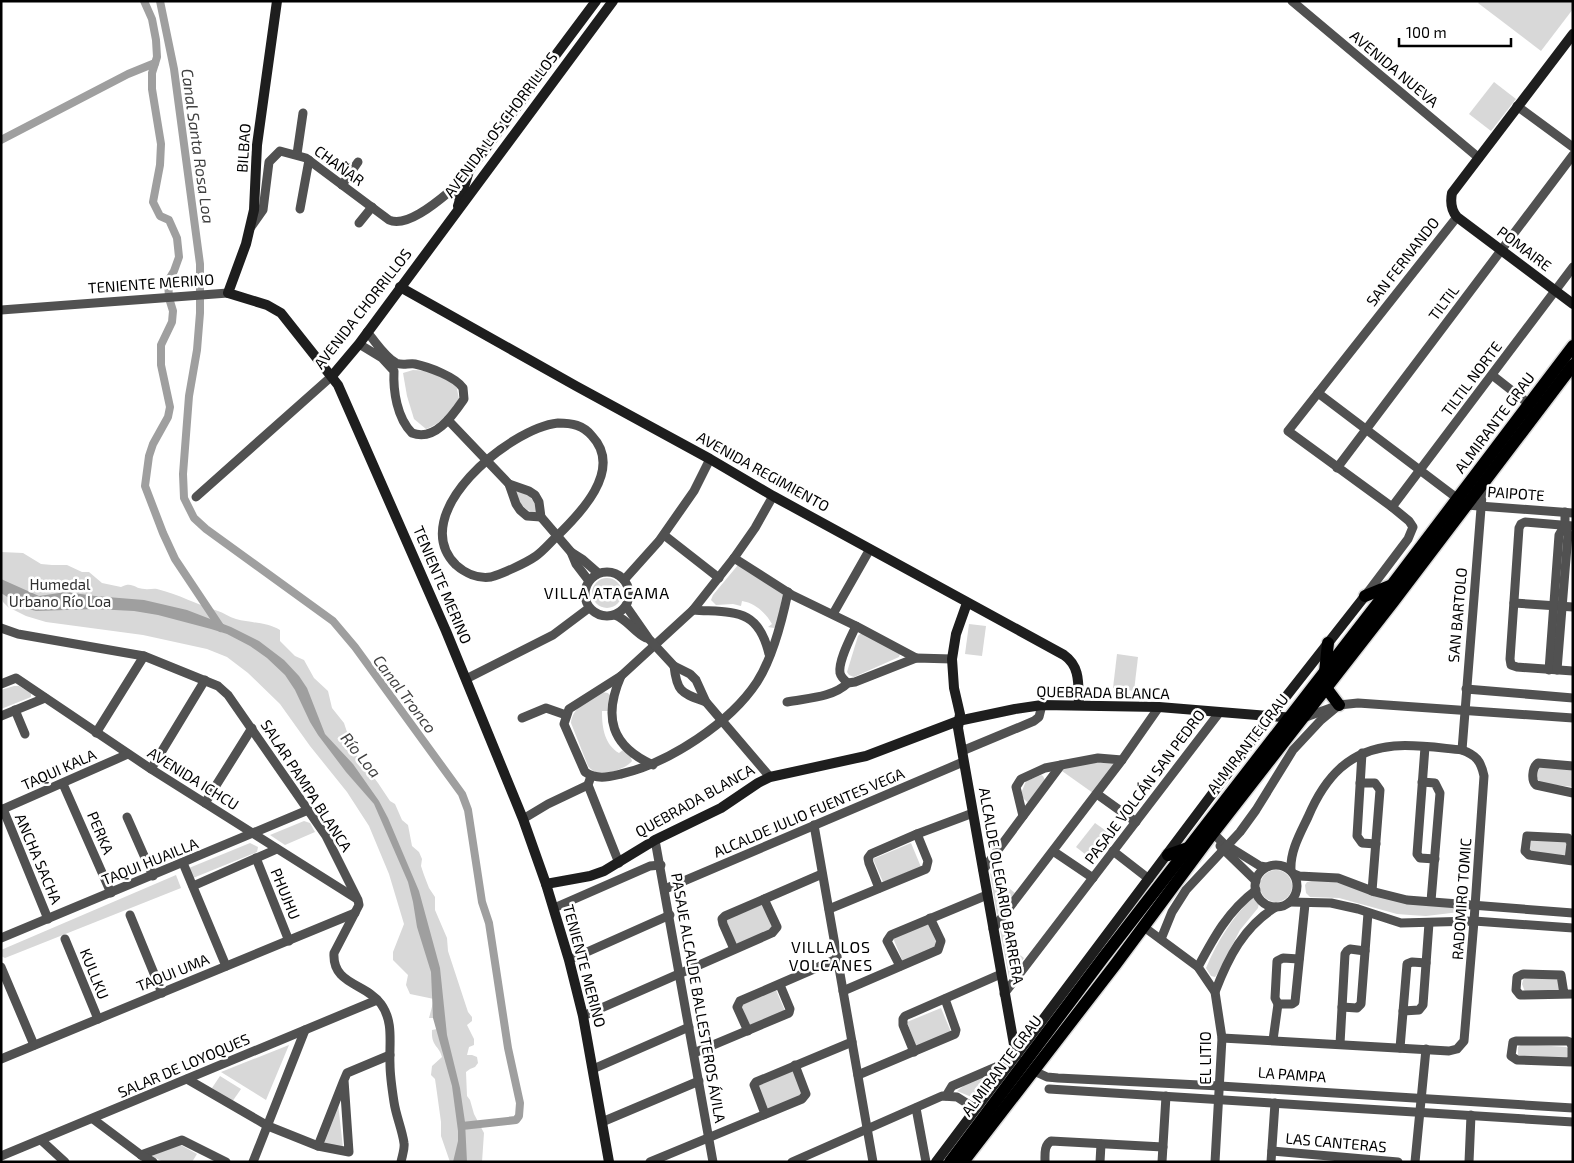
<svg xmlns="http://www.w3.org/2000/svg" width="1574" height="1163" font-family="'Exo 2',sans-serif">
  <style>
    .green { fill: #d8d8d8 }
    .water { fill: #9f9f9f }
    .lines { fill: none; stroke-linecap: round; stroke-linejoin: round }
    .canal { stroke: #9f9f9f; stroke-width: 8 }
    .primary-casing { stroke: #dbdbdb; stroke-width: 15 }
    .street { stroke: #515151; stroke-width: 9 }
    .secondary { stroke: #1e1e1e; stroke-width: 10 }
    .primary { stroke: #000; stroke-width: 12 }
    .labels { text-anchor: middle; stroke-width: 5; stroke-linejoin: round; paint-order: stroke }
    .street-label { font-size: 15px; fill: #000; stroke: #fff }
    .park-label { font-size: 15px; fill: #2f2f2f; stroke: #fff }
    .water-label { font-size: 16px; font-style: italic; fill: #404040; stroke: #fff }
    .neighbourhood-label { font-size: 16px; letter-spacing: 1px; fill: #000; stroke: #fff }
  </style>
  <rect width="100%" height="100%" fill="#fff"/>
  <g class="green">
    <polygon points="1480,1 1573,1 1573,9 1541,51 1478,3"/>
    <polygon points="1494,82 1516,99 1491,131 1469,114"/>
    <path d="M413,370L431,371L456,384L459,399C450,412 441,424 426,429L414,419L407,396L403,373Z"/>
    <path d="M514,490L528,494L537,506L536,512C523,512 518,500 514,490Z"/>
    <path d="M1,552L23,553L41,564L52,565H67L82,572H89L102,583L121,587C133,581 134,589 145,589C149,590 153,588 157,589C178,594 198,605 218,611C224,613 229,617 236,619C250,623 267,622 280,630V641L295,656L304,660L314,678L328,691L332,708L344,723L353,750L378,783L390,801L395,804L402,820L408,825L412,846L419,852L422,859L421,866L424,875L429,888L435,897V910L447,938L448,951L468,1012L472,1017V1021L467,1025L474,1039V1045L469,1047L467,1055H472L477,1057L478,1063L475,1067L470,1069L466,1072L467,1096L470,1100L474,1114L484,1133L482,1162H450L441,1136V1122L437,1093L435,1079L431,1075L432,1066L442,1057C439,1045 431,1047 432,1030L437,1029L436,1018H429L434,999L410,994L406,985L408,975L393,960V952L404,924L389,874L369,826L347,792L310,746L280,704L248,673L227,657L207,649L143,635L46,622L26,616L8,607L3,602L1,596Z"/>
    <path d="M738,565L783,592L777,625L774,628L768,627L772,624C766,613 755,603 742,601L741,606L733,604L716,605L711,600L713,595Z"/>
    <circle cx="607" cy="593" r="15"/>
    <polygon points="969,624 986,626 982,656 965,654"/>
    <polygon points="860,634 864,634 900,654 899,657 854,677 849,675 847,672 858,636"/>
    <polygon points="1117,654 1138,657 1134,691 1113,688"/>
    <polygon points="14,686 19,686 31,693 31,697 1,709 1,690"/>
    <path d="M602,692L608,693L611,697L608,711H602V713C602,728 605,745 619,753L623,750L630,755L632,761C627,768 611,773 602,773C597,774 591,770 588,766L571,723C572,707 590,700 602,692Z"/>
    <polygon points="1090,762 1116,764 1093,793 1062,771 1064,768"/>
    <polygon points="1539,767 1573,769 1573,787 1540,783 1537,778"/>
    <polygon points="1041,775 1043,776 1045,780 1030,802 1027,802 1022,797 1022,791 1026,781"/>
    <polygon points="304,821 310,823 315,832 285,845 270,835"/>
    <polygon points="1095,823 1109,833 1090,858 1076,847"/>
    <polygon points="1532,838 1566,842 1569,845 1567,856 1533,853 1529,849"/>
    <polygon points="250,843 258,847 257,852 193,878 189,868"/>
    <polygon points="911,843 921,867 883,882 873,859"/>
    <circle cx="1276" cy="886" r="16"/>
    <polygon points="990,873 1015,893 997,915"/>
    <polygon points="176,875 181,888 5,958 1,956 1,950"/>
    <polygon points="1317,880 1341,882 1468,911 1426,916 1410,915 1397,914 1339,898 1310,897 1306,893 1305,885 1307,882"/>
    <path d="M1253,897H1256L1259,903L1258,908L1240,930L1218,973L1215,977L1211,976L1206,968C1218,940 1232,918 1253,897Z"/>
    <polygon points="763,904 774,929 736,946 725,920"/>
    <polygon points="928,923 938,946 903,962 893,938"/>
    <polygon points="1000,930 1014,941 1010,947 1024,958 1009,978"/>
    <polygon points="1524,977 1555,977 1560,981 1559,991 1525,992 1522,984"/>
    <polygon points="776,990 785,1011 750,1026 741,1005"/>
    <polygon points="941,1008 951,1032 916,1046 907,1022"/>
    <polygon points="1522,1044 1566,1047 1570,1049 1568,1058 1518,1056 1518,1047"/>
    <polygon points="289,1045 266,1100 221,1072"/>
    <polygon points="793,1071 803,1096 767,1110 757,1085"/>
    <polygon points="995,1072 974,1098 957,1091 966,1084"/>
    <polygon points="220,1076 241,1089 232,1102 212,1088"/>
    <polygon points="338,1103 343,1148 323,1143"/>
    <polygon points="179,1144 197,1154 192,1162 163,1162 152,1156"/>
  </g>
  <polygon class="water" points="1,579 39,596 66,592 95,596 144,600 187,610 231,627 259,641 284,660 299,676 307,688 325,734 353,764 379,801 388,818 419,891 440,968 447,1035 460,1088 465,1122 467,1162 453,1162 458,1141 458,1131 452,1086 433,1018 431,972 417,927 413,902 408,882 374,804 346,772 318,735 310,722 295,690 285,675 267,658 250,646 227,634 211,629 158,615 134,611 95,609 36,611 25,608 1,593"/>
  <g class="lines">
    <g class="canal">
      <polyline points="144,1 152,19 156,40 157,57 152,73 152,89 161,144 160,165 153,202 160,216 169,220 177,238 179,257 174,271 168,281 169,298 173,311 172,322 161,345 161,365 170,407 168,417 153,444 149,456 145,486 163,533 175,559 221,628"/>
      <polyline points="160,1 174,69 200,264 200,313 197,350 189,396 183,474 184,498 194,518 206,529 333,621 355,647 462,794 468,810 482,902 489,923 508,1048 520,1103 519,1116 516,1120 462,1126"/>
      <polyline points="1,140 128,74 155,63"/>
    </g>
    <defs>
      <g id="primary">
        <polyline points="1365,596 1392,585"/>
        <polyline points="1325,672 1328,643"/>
        <polyline points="1327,689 1339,705"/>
        <polyline points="1168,855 1188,848"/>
        <polyline points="950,1162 1103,958 1392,585 1573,346"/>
        <polyline points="963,1162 1115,965 1213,833 1393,602 1573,365"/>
      </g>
    </defs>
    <use href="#primary" class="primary-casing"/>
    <g class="street">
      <polyline points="1292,1 1479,158"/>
      <polyline points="1517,106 1573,147"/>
      <polyline points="297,154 303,113"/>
      <polyline points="342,185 358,162"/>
      <polyline points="460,198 449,192 467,178"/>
      <polyline points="300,209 309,160"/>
      <polyline points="359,223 372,207"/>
      <path d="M251,227L263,210L269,162L280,151L306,158L389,220C406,228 436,203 449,192"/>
      <polyline points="1,310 228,293"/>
      <path d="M359,344L382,358L394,371C393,391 397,418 412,433C435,442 453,415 464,399L463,388C456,377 429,367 415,364C409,363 402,366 396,363C384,356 376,342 367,332"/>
      <polyline points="1492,375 1529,404"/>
      <polyline points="1318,393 1466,505 1573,513"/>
      <polyline points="448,420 509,484 516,504 520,510 527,516 541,517"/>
      <path d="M558,423C572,423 583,425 592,436C624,470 579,515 555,538C549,544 542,552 536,556C526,563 502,574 491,577C478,579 465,573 456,565C405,514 510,428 558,423Z"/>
      <polyline points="1337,468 1573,155"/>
      <polyline points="509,484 529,491 535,495 539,502 541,517 571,552 576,564 589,581"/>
      <path d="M773,496L755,528L734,558L693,610L621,676L569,709L564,724L585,772C597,780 608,777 621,774C669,763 730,723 757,682C773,657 782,621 788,592"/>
      <polyline points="196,497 332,376"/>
      <polyline points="1392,507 1573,267"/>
      <polyline points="1573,526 1525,522 1521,524 1519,528 1510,659 1511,665 1517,667 1573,671"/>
      <polyline points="664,535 719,578"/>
      <polyline points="571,552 582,559 598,573"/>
      <polyline points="734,558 792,595 856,626 916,658"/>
      <circle cx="607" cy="594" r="22"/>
      <polyline points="624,580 659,541 694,491 710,459"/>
      <polyline points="1365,596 1408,539 1413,527 1409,521 1392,507 1288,431 1457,217"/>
      <polyline points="1514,603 1573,607"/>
      <polyline points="626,606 649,639 674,666 690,674 696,680 706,702 770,777"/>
      <path d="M693,610C734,613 758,607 769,654"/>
      <polyline points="833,614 870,549"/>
      <path d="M615,615C628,620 634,632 646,638"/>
      <path d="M1,628L18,634L144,656L218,686L228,695L326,836L358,900L359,905L334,953C332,985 366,983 381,1004C394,1022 389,1043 390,1064C390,1076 392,1089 394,1102C396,1116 402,1129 404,1143C405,1149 402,1156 401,1162"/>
      <path d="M674,666C677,693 682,693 706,702"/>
      <polyline points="1549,670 1559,535 1565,525"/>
      <polyline points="1557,670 1568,534 1565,525 1565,512"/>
      <path d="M621,676C603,717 611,746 653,765"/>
      <polyline points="466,679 553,635 589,608"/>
      <path d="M848,683C844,680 841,677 840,673C838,661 851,637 856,626"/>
      <polyline points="1,684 16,678 151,769 357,899"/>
      <polyline points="1466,689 1573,698"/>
      <path d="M787,702C807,698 832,698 848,683L855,682L916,658L952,659"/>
      <polyline points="15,710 25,734"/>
      <polyline points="1,716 45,698"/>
      <polyline points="522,718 546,708 566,715"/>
      <polyline points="1303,718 1339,705 1358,703 1573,718"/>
      <polyline points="96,733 144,656"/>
      <polyline points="1425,747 1417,854 1420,858 1435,859"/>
      <polyline points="1462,750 1483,483"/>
      <polyline points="962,751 1034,721 1039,717 1042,705"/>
      <polyline points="1362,753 1357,836 1362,843 1376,844"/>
      <path d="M1573,766L1538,763C1532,767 1531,781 1536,785L1573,793"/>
      <polyline points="151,769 205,680"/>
      <polyline points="591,776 588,785 619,863"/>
      <polyline points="1422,782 1435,783 1440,793 1431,901"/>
      <polyline points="1360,783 1375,783 1380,790 1372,891"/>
      <polyline points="63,784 111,893"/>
      <polyline points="1097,794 1136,822"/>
      <polyline points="205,803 252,728"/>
      <polyline points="3,809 48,919"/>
      <polyline points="1,810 128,754"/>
      <polyline points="1023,816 1016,787 1021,779 1045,768 1098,758 1122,760"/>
      <polyline points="127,817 153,876"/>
      <polyline points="523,819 548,804 588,785"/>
      <polyline points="814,825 873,1162"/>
      <polyline points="1213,833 1223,843 1260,866 1266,867"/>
      <polyline points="655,840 713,1162"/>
      <polyline points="1220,846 1256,881"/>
      <polyline points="1053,851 1093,878"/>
      <polyline points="1113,851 1149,879"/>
      <polyline points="256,858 289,941"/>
      <polyline points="1569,860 1571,843 1568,838 1527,836 1525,851 1529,855 1573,861"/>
      <polyline points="183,863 226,966"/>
      <circle cx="1276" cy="886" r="21"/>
      <polyline points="983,870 1061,765"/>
      <polyline points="1294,874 1299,876 1338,878 1375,892 1407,900 1573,913"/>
      <polyline points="193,886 277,849"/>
      <polyline points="879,888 869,863 868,858 871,854 917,834 973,813"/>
      <polyline points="665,889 963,762"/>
      <polyline points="1290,902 1331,903 1358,909 1401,923 1474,921 1573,928"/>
      <polyline points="554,908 650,866 661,865"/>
      <polyline points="829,909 926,869 928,861 917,834"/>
      <polyline points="130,915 162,993"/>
      <polyline points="1144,927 1198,967 1215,992 1222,1038 1215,1162"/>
      <polyline points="993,929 1122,760 1159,707"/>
      <polyline points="1,938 308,810"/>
      <polyline points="65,939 98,1019"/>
      <polyline points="1161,939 1172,912 1186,890 1240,832 1256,810 1293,750 1321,720 1339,705"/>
      <polyline points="734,949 723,924 722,919 725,916 822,874"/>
      <polyline points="569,960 670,915"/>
      <polyline points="900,966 887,941 891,935 987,895"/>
      <polyline points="1,967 34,1045"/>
      <path d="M1198,967C1214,937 1228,911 1256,890"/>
      <polyline points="843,991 938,950 941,941 930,918"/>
      <path d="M1215,992C1228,958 1244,926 1276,907"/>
      <polyline points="1004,994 1219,713"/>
      <polyline points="1564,994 1561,975 1523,974 1517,977 1516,990 1520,995 1573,994"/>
      <polyline points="1278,1004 1292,1004 1295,1002 1305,904"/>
      <polyline points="1342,1007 1357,1008 1361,1004 1368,913"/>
      <polyline points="1403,1011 1419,1010 1423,1005 1429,923"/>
      <polyline points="583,1016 772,933 777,927 764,899"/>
      <polyline points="748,1031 737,1007 740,1001 837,959"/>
      <path d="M1222,1038L1449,1051L1457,1049L1464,1041L1474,921L1484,776C1481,761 1476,755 1462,750C1440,748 1416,744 1394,746C1349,750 1325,777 1308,817C1300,834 1290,851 1291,870"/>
      <polyline points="1273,1040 1278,1004 1275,998 1277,961 1283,958 1299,959"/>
      <polyline points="1340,1044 1345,954 1347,951 1350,949 1365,951"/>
      <polyline points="1400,1048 1407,964 1412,962 1426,963"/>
      <polyline points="914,1052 903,1025 903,1019 905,1016 1001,974"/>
      <polyline points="694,1053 789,1013 790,1009 780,985"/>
      <polyline points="1,1059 355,913"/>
      <polyline points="1572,1062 1572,1046 1570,1042 1567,1041 1516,1041 1513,1042 1511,1056 1517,1060 1572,1062 1573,1061"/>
      <polyline points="593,1069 689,1027"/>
      <polyline points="1034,1071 1047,1077 1058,1078 1220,1086 1573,1108"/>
      <polyline points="858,1075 955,1034 956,1030 945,999"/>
      <polyline points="187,1079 268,1126 318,1146"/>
      <polyline points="344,1080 349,1152 318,1146 344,1080 347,1073 390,1055"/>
      <polyline points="1049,1089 1573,1122"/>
      <polyline points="946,1096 952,1086 1003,1064 1009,1065"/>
      <polyline points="916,1108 926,1162"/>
      <polyline points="765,1114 754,1085 756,1082 852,1042"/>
      <polyline points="93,1119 141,1155 182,1140 226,1162"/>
      <polyline points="602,1122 699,1081"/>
      <polyline points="41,1140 65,1162"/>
      <polyline points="1272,1151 1398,1162"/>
      <polyline points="141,1155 153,1162"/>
      <polyline points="1,1156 377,1000"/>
      <polyline points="253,1162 305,1030"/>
      <polyline points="650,1162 802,1099 806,1094 795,1065"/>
      <polyline points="792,1162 942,1096 957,1097 976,1109"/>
      <path d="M1045,1162C1045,1154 1044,1145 1051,1141L1163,1147"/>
      <polyline points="1100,1162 1101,1144"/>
      <polyline points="1162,1162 1166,1096"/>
      <polyline points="1271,1162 1275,1103"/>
      <polyline points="1415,1162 1426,1049"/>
      <polyline points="1469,1162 1471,1115"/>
    </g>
    <g class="secondary">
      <polyline points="277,1 257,145 254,210 246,244 228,293 267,305 281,313 338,385 446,631 523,819 546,884 569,960 583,1016 609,1162"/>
      <path d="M1573,34L1452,193C1450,203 1451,210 1457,217L1573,304"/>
      <polyline points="458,206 469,171 596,1"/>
      <path d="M400,287L576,386L710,459L773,496L1064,655C1081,667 1078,685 1079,705"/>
      <polyline points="332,376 359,344 613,1"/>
      <polyline points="967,603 956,634 952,659 954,688 960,714 958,728 1016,1056"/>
      <polyline points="546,884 590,876 604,871 655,840 721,808 758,783 770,777 866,756 958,721 1015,709 1042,705 1159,707 1294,718"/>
      <polyline points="936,1162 1270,717 1365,596"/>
    </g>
    <use href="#primary" class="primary"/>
  </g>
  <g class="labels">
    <g class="street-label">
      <text transform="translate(1394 69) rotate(40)" y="5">AVENIDA NUEVA</text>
      <text transform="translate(501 125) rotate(-53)" y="5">AVENIDA LOS CHORRILLOS</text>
      <text transform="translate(244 148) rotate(-86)" y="5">BILBAO</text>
      <text transform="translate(339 166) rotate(36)" y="5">CHAÑAR</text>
      <text transform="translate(1524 249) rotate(37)" y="5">POMAIRE</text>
      <text transform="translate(1403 262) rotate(-52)" y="5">SAN FERNANDO</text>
      <text transform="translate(151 284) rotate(-4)" y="5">TENIENTE MERINO</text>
      <text transform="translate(1444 303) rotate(-53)" y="5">TILTIL</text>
      <text transform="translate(363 309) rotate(-52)" y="5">AVENIDA CHORRILLOS</text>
      <text transform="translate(1472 379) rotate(-53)" y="5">TILTIL NORTE</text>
      <text transform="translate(1495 423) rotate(-53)" y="5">ALMIRANTE GRAU</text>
      <text transform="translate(763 472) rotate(29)" y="5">AVENIDA REGIMIENTO</text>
      <text transform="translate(1516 494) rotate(4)" y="5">PAIPOTE</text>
      <text transform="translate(442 585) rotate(67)" y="5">TENIENTE MERINO</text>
      <text transform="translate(1458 615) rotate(-85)" y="5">SAN BARTOLO</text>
      <text transform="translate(1103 693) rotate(1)" y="5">QUEBRADA BLANCA</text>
      <text transform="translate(1248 744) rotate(-52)" y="5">ALMIRANTE GRAU</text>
      <text transform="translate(59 770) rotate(-24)" y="5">TAQUI KALA</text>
      <text transform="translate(193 779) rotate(32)" y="5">AVENIDA ICHCU</text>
      <text transform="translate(306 786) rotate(57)" y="5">SALAR PAMPA BLANCA</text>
      <text transform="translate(1145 787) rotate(-53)" y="5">PASAJE VOLCÁN SAN PEDRO</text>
      <text transform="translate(695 801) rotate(-29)" y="5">QUEBRADA BLANCA</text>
      <text transform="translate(809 813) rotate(-23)" y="5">ALCALDE JULIO FUENTES VEGA</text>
      <text transform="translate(100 833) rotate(67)" y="5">PERKA</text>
      <text transform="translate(38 859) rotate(67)" y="5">ANCHA SACHA</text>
      <text transform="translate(150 862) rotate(-22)" y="5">TAQUI HUAILLA</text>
      <text transform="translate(1001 886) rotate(80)" y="5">ALCALDE OLEGARIO BARRERA</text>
      <text transform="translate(285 894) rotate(68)" y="5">PHUJHU</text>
      <text transform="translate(1462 899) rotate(-86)" y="5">RADOMIRO TOMIC</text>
      <text transform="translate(584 966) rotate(75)" y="5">TENIENTE MERINO</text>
      <text transform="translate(173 973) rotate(-22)" y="5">TAQUI UMA</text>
      <text transform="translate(94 974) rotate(68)" y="5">KULLKU</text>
      <text transform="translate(698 998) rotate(80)" y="5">PASAJE ALCALDE BALLESTEROS ÁVILA</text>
      <text transform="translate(1206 1058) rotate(-90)" y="5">EL LITIO</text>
      <text transform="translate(184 1066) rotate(-23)" y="5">SALAR DE LOYOQUES</text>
      <text transform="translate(1002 1066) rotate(-53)" y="5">ALMIRANTE GRAU</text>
      <text transform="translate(1292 1075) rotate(4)" y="5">LA PAMPA</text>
      <text transform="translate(1336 1143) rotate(5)" y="5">LAS CANTERAS</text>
    </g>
    <g class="park-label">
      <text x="60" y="590">Humedal<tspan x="60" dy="17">Urbano Río Loa</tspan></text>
    </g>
    <g class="water-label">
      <text transform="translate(198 146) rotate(82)" y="6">Canal Santa Rosa Loa</text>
      <text transform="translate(405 694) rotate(53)" y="6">Canal Tronco</text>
      <text transform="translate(361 755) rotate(51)" y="6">Río Loa</text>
    </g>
    <g class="neighbourhood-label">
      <text x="607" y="599">VILLA ATACAMA</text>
      <text x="831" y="953">VILLA LOS<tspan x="831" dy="18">VOLCANES</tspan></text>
    </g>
  </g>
  <rect width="1574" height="1163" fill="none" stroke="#000000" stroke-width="5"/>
  <path d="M1399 38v8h112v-8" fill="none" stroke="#000000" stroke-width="2.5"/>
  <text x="1406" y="38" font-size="15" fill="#000000" stroke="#ffffff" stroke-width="4" paint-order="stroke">100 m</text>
</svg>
